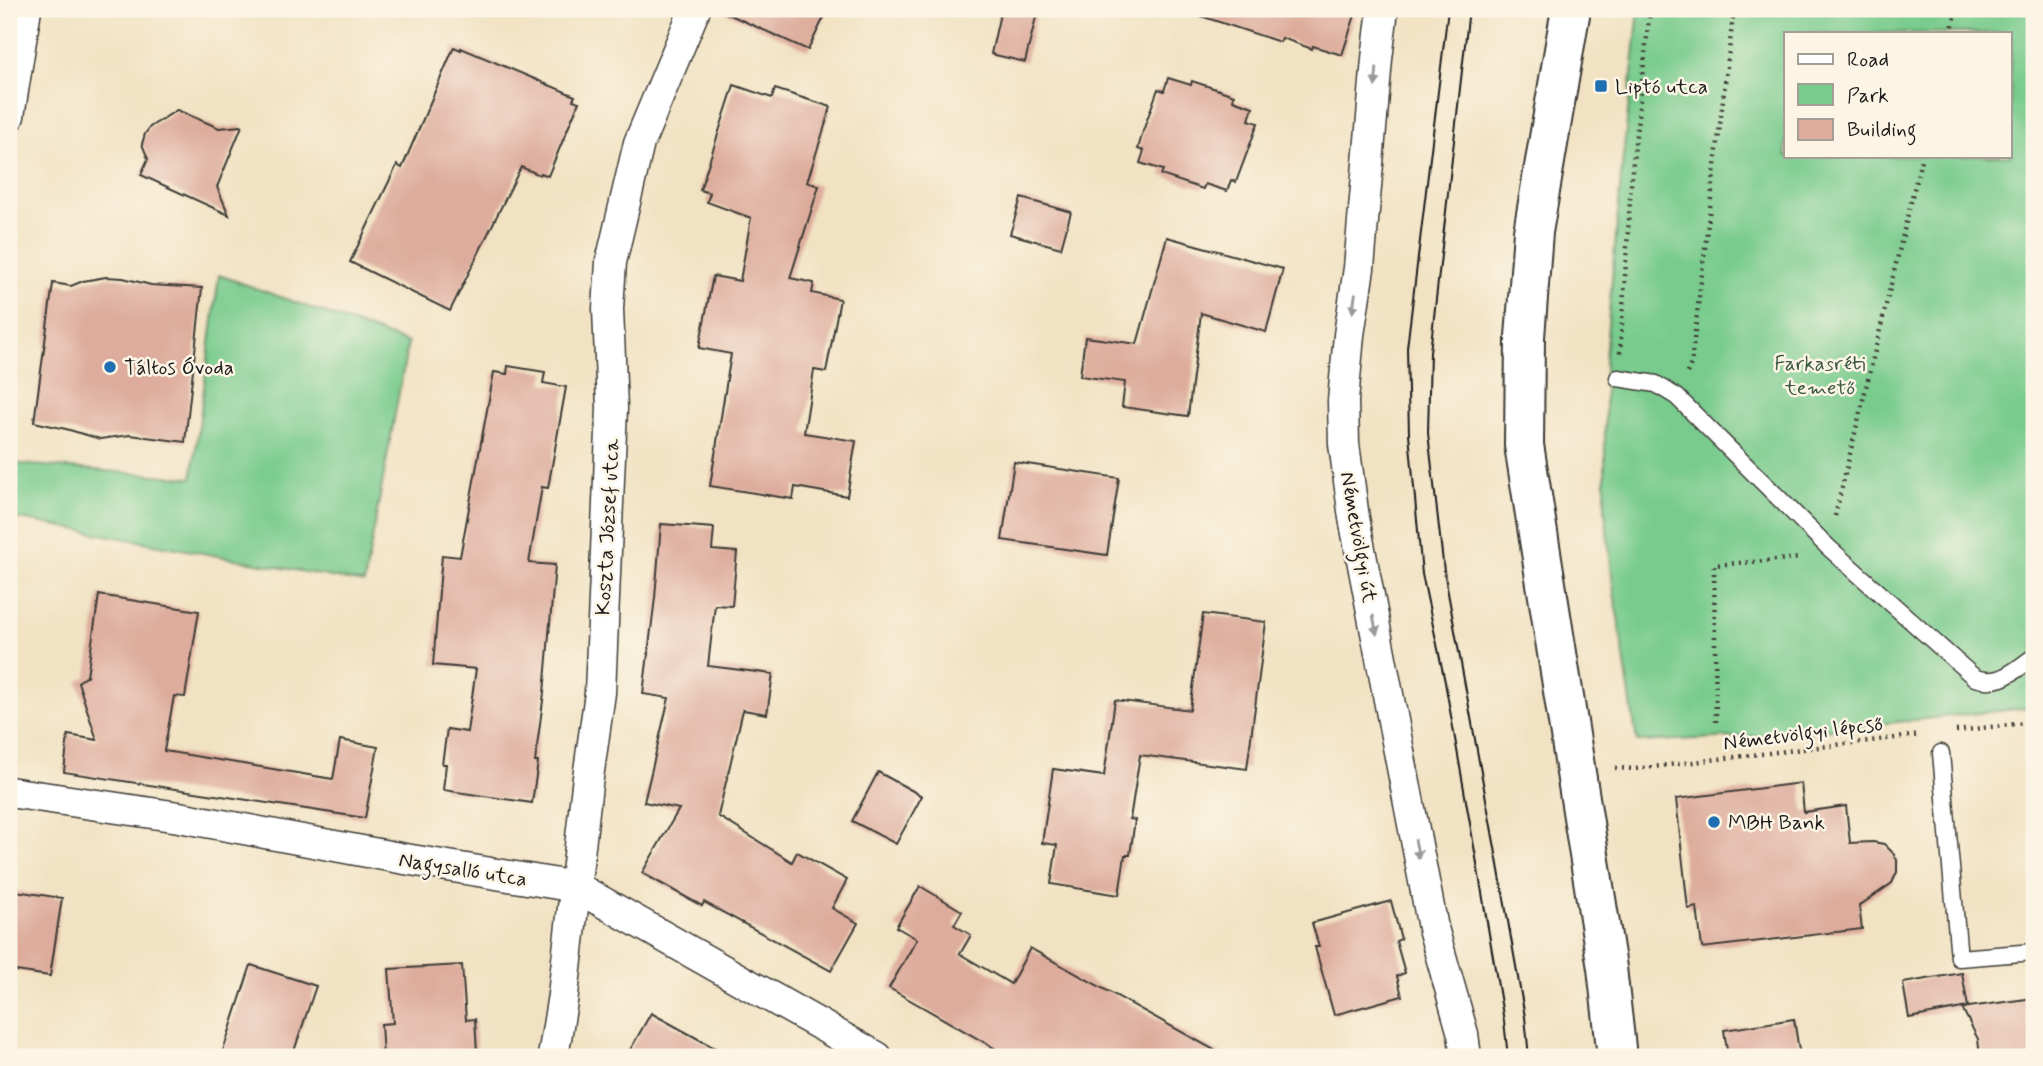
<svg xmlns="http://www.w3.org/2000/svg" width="2043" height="1066" font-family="Mynerve,sans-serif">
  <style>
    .green { fill: #78cb8d; stroke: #4a7454; stroke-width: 2; fill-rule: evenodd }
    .building { fill: #ddac9c }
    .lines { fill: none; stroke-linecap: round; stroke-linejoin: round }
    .service-casing { stroke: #3c3a35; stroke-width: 19 }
    .minor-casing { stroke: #3c3a35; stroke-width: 33 }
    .tertiary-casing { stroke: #3c3a35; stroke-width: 42 }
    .path { stroke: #3c3a35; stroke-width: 4.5; stroke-dasharray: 2 5; stroke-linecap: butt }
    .service { stroke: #fff; stroke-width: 16 }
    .minor { stroke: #fff; stroke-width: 30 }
    .tertiary { stroke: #fff; stroke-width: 38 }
    .tram { stroke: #1c1c1c; stroke-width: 2 }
    .oneway { fill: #999 }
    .poi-dot { fill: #1f6fb2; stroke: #fcf5e5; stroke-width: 2.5 }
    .labels { text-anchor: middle; stroke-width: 5; stroke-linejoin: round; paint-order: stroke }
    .poi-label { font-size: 21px; fill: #1c1c1c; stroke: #fcf5e5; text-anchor: start }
    .park-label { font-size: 21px; fill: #3c5944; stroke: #fcf5e5 }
    .street-label { font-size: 21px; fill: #1c1c1c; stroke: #fcf5e5 }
  </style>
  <rect width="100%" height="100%" fill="#fcf5e5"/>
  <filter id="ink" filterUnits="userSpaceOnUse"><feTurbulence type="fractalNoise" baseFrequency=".0143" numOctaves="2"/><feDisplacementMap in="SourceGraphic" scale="14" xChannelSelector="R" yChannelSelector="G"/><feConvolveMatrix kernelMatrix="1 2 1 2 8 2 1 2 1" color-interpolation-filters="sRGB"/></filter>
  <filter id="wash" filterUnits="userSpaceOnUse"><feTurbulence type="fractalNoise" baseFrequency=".00686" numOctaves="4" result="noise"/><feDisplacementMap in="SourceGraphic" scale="28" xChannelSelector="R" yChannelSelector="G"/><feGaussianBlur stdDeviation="1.57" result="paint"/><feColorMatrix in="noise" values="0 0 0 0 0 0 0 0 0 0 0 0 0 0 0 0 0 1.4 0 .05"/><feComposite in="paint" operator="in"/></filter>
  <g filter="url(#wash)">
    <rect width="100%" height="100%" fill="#f1e2c3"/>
    <g class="green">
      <path d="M1639,9H2034V707L1777,735L1637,742L1613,585L1605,511V358L1622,167ZM1786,33H2010V156H1786Z"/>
      <polygon points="219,275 408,343 364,583 9,517 9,463 192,478"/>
    </g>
    <g id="blocks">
      <g class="building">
        <polygon points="717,9 828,9 808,50"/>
        <polygon points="1001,9 1038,9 1025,62 991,54"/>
        <polygon points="1199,9 1357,9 1342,55 1313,46 1312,49 1282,38 1280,42 1198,15"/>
        <polygon points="454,47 461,50 461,48 575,96 573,100 579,102 548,176 541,173 540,175 521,167 450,311 350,262 397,165 402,168"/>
        <polygon points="1168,78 1191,85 1192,81 1234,95 1233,100 1253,107 1249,120 1258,123 1236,182 1231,180 1227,191 1205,184 1203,189 1161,175 1163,170 1140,163 1144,151 1138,149 1143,131 1158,89 1164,91"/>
        <polygon points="734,85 772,98 775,89 831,107 807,182 819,186 790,278 814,283 812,293 840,299 826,372 814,370 804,433 856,441 847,496 795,487 793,499 710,486 731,354 699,348 713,276 740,281 751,218 707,202 710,193 700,190"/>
        <polygon points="177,110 219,128 242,126 217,187 229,215 141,175 148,159 142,144 145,134 150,127"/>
        <polygon points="1021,198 1071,212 1061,248 1010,234"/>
        <polygon points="1167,237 1283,269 1266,332 1201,313 1188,416 1122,407 1125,382 1080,376 1085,337 1137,344"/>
        <polygon points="106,277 123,278 151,285 202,288 185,442 130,435 100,439 66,429 34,422 53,283 71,286 83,281"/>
        <polygon points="508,366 545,372 543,383 566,387 548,488 542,487 529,563 555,565 544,693 535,762 538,762 532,803 443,790 446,764 442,764 447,729 467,732 476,669 433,665 442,555 460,557 494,372 507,374"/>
        <polygon points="1014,462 1119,478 1107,555 1002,540"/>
        <polygon points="661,524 714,528 712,550 737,552 732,606 715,605 708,666 773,674 767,714 743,710 718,816 792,862 797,852 847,880 832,908 858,923 831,971 704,902 702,906 642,873 679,809 644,802 669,698 643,694 655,598"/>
        <polygon points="99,595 199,611 185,697 174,696 164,751 333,779 340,740 378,747 365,818 64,772 68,735 97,740 78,682 87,676"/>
        <polygon points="1203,614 1266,622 1247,769 1140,755 1130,819 1135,820 1130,855 1125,855 1119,895 1051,884 1057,845 1042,843 1053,769 1104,776 1115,700 1190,710"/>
        <polygon points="878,772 922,796 896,844 852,821"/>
        <polygon points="1801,783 1804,812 1846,806 1850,843 1873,842 1884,844 1893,853 1897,860 1897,872 1892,883 1859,906 1862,929 1702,948 1697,907 1688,909 1676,799"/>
        <polygon points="920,886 962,911 954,925 971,935 960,954 1011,984 1030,948 1227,1057 1010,1057 889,988 917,939 896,927"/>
        <polygon points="9,890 62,898 50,976 9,970"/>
        <polygon points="1391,901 1401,939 1396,941 1405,973 1397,976 1402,996 1334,1015 1315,947 1319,947 1312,923"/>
        <polygon points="251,965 316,986 292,1057 221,1057"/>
        <polygon points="462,965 466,1020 475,1019 477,1052 383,1057 381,1024 393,1023 389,969"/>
        <polygon points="1962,973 1968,1007 1909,1018 1903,983"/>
        <polygon points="2034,998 2034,1057 1980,1057 1978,1039 1962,1008"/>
        <polygon points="651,1013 731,1057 626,1057"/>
        <polygon points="1794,1019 1800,1057 1728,1057 1724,1030"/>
      </g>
    </g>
  </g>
  <g filter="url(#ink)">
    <use href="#blocks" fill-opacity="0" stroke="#3c3a35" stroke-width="2"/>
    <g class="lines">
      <defs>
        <g id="service">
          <path d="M1618,378L1656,384L1677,397L1828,547L1975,678C2001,686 2013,671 2034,657"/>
          <polyline points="1941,753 1959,958 2034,952"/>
        </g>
        <g id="minor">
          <polyline points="1383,9 1377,59 1359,268 1349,335 1343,401 1344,444 1354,518 1433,928 1463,1034 1466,1057"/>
          <polyline points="9,116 26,9"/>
          <polyline points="9,792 179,817 405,859 576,887 877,1057"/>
          <polyline points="553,1057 563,995 587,785 600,693 612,408 608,309 611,262 639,143 695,9"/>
        </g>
        <polyline id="tertiary" points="1571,9 1533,232 1525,337 1524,445 1607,968 1617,1057"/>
      </defs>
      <use href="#service" class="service-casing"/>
      <use href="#minor" class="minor-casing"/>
      <use href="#tertiary" class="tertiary-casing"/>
      <g class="path">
        <polyline points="1951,33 1957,9"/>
        <polyline points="1620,353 1632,171 1650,9"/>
        <polyline points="1687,373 1691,364 1734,9"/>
        <polyline points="1835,516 1922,156"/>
        <polyline points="1716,722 1714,565 1801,558"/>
        <polyline points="1956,731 2034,722"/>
        <polyline points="1615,768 1635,769 1920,735"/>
      </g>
      <use href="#service" class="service"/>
      <use href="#minor" class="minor"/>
      <use href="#tertiary" class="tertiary"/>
      <g class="tram">
        <polyline points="1448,9 1407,348 1409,434 1422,574 1445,682 1475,852 1504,1021 1508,1057"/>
        <polyline points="1469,9 1430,352 1428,433 1444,571 1495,848 1525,1017 1529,1057"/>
      </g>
    </g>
    <defs><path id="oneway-solid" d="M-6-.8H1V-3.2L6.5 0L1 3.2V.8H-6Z" transform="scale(1.75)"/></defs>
    <g class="oneway">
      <use href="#oneway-solid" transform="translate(1376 77) rotate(95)"/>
      <use href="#oneway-solid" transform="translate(1354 303) rotate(98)"/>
      <use href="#oneway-solid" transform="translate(1375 625) rotate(79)"/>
      <use href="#oneway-solid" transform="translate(1417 849) rotate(79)"/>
    </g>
  </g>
  <g class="poi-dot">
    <rect x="1594" y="79" width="14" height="14" rx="3.5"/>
    <circle cx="110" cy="367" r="7"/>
    <circle cx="1714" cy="822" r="7"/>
  </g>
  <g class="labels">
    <g class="poi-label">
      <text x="1615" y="93">Liptó utca</text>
      <text x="124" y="374">Táltos Óvoda</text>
      <text x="1728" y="829">MBH Bank</text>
    </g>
    <g class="park-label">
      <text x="1820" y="370">Farkasréti<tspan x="1820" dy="24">temető</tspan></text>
    </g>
    <g class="street-label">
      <text transform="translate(607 527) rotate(-87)" y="7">Koszta József utca</text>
      <text transform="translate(1359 537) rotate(80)" y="7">Németvölgyi út</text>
      <text transform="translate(1803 733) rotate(-7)" y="7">Németvölgyi lépcső</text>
      <text transform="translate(463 869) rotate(9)" y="7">Nagysalló utca</text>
    </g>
  </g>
  <rect width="2043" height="1066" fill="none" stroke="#fcf5e5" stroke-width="35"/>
  <rect x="1784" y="32" width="228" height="126" fill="#fcf5e5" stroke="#a29e95" stroke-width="2"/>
  <rect x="1798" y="54" width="35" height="10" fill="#ffffff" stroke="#a29e95" stroke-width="2"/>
  <text x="1847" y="66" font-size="21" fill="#1c1c1c">Road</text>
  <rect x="1798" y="84" width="35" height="21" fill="#78cb8d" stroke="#a29e95" stroke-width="2"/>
  <text x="1847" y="102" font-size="21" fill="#1c1c1c">Park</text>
  <rect x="1798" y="119" width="35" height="21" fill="#ddac9c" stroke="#a29e95" stroke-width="2"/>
  <text x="1847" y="136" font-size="21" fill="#1c1c1c">Building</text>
</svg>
